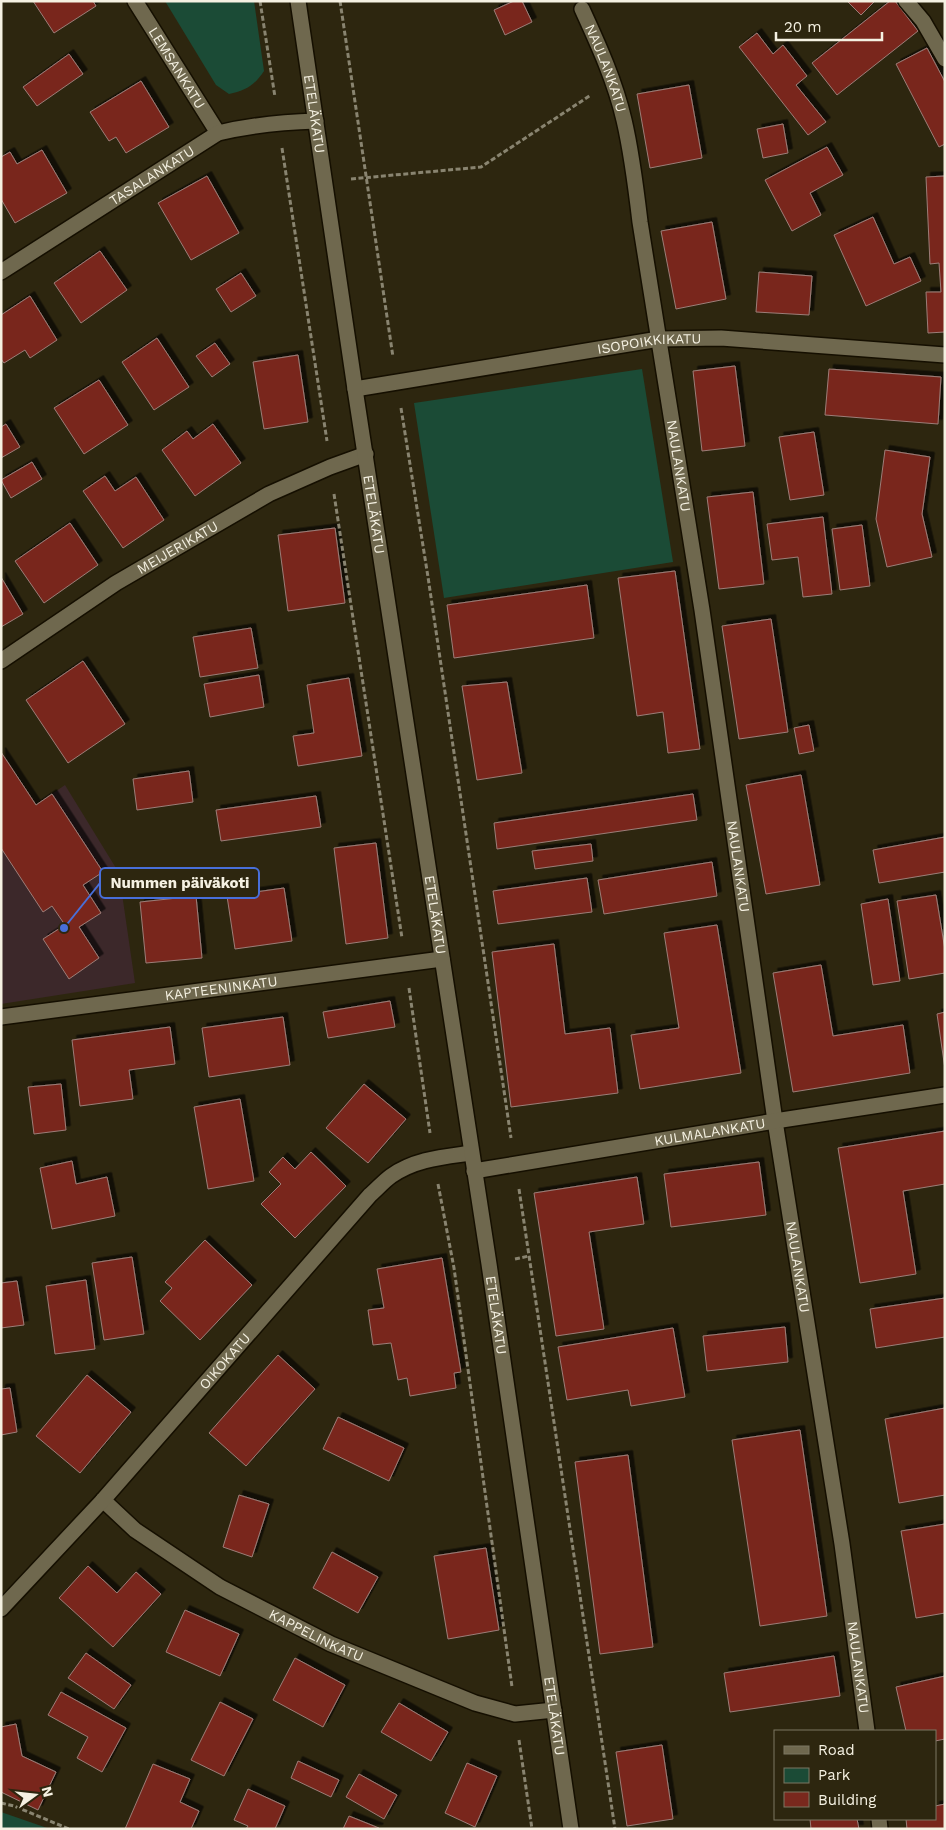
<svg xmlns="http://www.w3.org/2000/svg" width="946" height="1830" font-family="'Work Sans',sans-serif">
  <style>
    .education { fill: #3c282a }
    .green { fill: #1b4b36 }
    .building { fill: #79281d; stroke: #9c7d78; filter: url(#shadow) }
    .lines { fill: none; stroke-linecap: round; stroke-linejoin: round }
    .minor-casing { stroke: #150f00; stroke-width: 18 }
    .secondary-casing { stroke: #150f00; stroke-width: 18 }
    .path { stroke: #898470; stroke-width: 3; stroke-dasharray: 5 2.5; stroke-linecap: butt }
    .minor { stroke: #6f684e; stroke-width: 15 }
    .secondary { stroke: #6f684e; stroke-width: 15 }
    .labels { text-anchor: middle; stroke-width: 4; stroke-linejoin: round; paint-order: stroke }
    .street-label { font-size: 14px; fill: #f5f1e2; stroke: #2d260f }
    .leader { fill: none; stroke: #486fda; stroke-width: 2 }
    .callout-dot { fill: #486fda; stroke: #2d260f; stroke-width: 2 }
    .callout { fill: #2d260f; stroke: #486fda; stroke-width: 2 }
    .callout-label { font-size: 15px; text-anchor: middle; font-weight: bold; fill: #f5f1e2 }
  </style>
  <defs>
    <filter id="shadow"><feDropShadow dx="4.5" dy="-4.5" stdDeviation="0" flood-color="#0009"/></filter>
  </defs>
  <rect width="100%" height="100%" fill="#2d260f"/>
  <polygon class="education" points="1,752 36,805 65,785 119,873 135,983 1,1004"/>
  <g class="green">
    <path d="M165,1H254L264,71C255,85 245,91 229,94L216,85Z"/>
    <polygon points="642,369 673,562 444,598 414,403"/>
    <polygon points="1,1812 50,1829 1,1829"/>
  </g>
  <g class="building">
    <polygon points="33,1 93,1 96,6 54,33"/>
    <polygon points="514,1 522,1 532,22 505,35 494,10"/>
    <polygon points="847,1 875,1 861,15"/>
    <polygon points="890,1 895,1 918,31 837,95 812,63"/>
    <polygon points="757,33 773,54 783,45 807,76 796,85 826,122 808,135 739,47"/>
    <polygon points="927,48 945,82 945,144 939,147 896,64"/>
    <polygon points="69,54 83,74 37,106 23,87"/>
    <polygon points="141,81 169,127 126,153 116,137 109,141 90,112"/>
    <polygon points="689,85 702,158 650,168 637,94"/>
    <polygon points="783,124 788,153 763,158 757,129"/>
    <polygon points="827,147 843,175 810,193 821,215 792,231 765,180"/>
    <polygon points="42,150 67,193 15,223 1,199 1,157 10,152 17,164"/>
    <polygon points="207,176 239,233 191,260 158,203"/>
    <polygon points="945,176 945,332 928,333 926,292 941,292 939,263 930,264 926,177"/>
    <polygon points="873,217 894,264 910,257 921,281 866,306 834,235"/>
    <polygon points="712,222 726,299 676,309 661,231"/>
    <polygon points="100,251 127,290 81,323 54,283"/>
    <polygon points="759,272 812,276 809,315 756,312"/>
    <polygon points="241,273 256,296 231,312 216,289"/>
    <polygon points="30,296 57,340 30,358 25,350 4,363 1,359 1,315"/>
    <polygon points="157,338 189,387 154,410 122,362"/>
    <polygon points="215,343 230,364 212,377 196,356"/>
    <polygon points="298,355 308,422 264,429 253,362"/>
    <polygon points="735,366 745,446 702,451 693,371"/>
    <polygon points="829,369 941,377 938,424 825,415"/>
    <polygon points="99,380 128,425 84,454 54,408"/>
    <polygon points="6,424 20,447 1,458 1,427"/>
    <polygon points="213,424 241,463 195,496 162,450 187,431 193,439"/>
    <polygon points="814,432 824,495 790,500 779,437"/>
    <polygon points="885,450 930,457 922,514 932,557 887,567 876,519"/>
    <polygon points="32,462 42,479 11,498 1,480"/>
    <polygon points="105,476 115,491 136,477 164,520 123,548 83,491"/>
    <polygon points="753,492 764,584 719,589 707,497"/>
    <polygon points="823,517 832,594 803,597 798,557 772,560 767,524"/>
    <polygon points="70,523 98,565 44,603 15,561"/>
    <polygon points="862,525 870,586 840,590 832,529"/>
    <polygon points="335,528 345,603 288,611 278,535"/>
    <polygon points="675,571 700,749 668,753 663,712 637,716 618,578"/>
    <polygon points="1,577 23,614 1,627"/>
    <polygon points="587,585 594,638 454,658 447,605"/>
    <polygon points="771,619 788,732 739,739 722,626"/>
    <polygon points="251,628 258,668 200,677 193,637"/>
    <polygon points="83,661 125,724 68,763 26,700"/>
    <polygon points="259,675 264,707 210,717 204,684"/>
    <polygon points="349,678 362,756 298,766 293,736 314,733 307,685"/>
    <polygon points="507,682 522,773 477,780 462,686"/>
    <polygon points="809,725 814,751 799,754 794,728"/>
    <polygon points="1,752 36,805 52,794 103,872 83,885 101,913 79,927 99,958 69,979 43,939 65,925 52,906 43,912 1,848"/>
    <polygon points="189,771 193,802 137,810 133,779"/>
    <polygon points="801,775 820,885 766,894 746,785"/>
    <polygon points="693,794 697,820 497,849 494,823"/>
    <polygon points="316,796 321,827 221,841 216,810"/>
    <polygon points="945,837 945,872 879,883 873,850"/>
    <polygon points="376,843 388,938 346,944 334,848"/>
    <polygon points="591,844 593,861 535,869 532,851"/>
    <polygon points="712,862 717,896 604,914 598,880"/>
    <polygon points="587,878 592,912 498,924 493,891"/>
    <polygon points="284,888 292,941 235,949 227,896"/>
    <polygon points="936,895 945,950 945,973 909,979 897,901"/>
    <polygon points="196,896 202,958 146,963 140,902"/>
    <polygon points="888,899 900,981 873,985 861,904"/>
    <polygon points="717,925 741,1073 640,1089 631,1035 679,1028 664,933"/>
    <polygon points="554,944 565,1034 610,1028 618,1093 511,1107 492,952"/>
    <polygon points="821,965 833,1036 903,1025 910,1073 793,1092 773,973"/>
    <polygon points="390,1001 395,1027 328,1038 323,1012"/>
    <polygon points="945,1012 945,1069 937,1014"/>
    <polygon points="283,1017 290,1065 209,1077 202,1028"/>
    <polygon points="170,1027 175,1064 129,1070 133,1099 80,1106 72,1040"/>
    <polygon points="61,1084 66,1130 34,1134 28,1087"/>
    <polygon points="364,1084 406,1119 368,1163 326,1128"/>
    <polygon points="240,1099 254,1181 208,1189 194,1107"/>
    <polygon points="945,1131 945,1184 903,1191 916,1274 860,1283 838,1148"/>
    <polygon points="311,1152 346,1186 295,1238 261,1204 281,1184 269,1172 283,1157 295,1169"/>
    <polygon points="72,1161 76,1184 107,1177 115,1216 52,1229 40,1168"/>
    <polygon points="759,1162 766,1215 671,1227 664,1174"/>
    <polygon points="637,1177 644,1224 589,1232 604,1329 556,1336 534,1193"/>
    <polygon points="205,1240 252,1285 200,1340 160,1301 172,1288 165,1282"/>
    <polygon points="132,1257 144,1334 104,1340 92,1263"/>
    <polygon points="442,1258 461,1372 454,1373 456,1388 410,1396 407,1378 398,1380 391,1343 373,1345 368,1310 384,1308 377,1269"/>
    <polygon points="86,1280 95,1349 55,1354 46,1286"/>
    <polygon points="17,1281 24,1325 1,1328 1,1283"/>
    <polygon points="945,1298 945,1337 876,1348 870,1309"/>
    <polygon points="785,1327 788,1362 707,1371 703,1336"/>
    <polygon points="673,1328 685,1397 631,1406 628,1390 567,1400 558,1347"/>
    <polygon points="278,1355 315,1389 246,1466 209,1433"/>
    <polygon points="87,1375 131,1412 80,1473 36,1436"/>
    <polygon points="10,1388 17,1432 1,1435 1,1389"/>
    <polygon points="945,1408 945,1495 899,1503 885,1419"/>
    <polygon points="338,1417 404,1448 389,1481 323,1449"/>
    <polygon points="800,1430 827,1616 760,1626 732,1440"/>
    <polygon points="628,1455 653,1647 600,1654 575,1462"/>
    <polygon points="239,1495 269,1504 252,1557 223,1547"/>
    <polygon points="945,1524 945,1613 916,1618 901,1531"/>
    <polygon points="486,1548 499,1630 448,1639 434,1556"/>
    <polygon points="332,1552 378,1577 358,1613 313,1588"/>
    <polygon points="88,1566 117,1593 136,1572 161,1594 113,1647 59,1598"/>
    <polygon points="185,1610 239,1634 220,1676 166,1652"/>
    <polygon points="86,1653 131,1685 114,1709 68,1678"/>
    <polygon points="834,1656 840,1696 730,1712 724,1673"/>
    <polygon points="295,1658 345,1685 323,1727 273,1700"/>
    <polygon points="945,1676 945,1739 935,1741 935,1731 906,1731 896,1687"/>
    <polygon points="61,1692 126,1728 102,1772 77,1758 88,1737 48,1715"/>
    <polygon points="220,1702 253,1719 224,1776 191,1760"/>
    <polygon points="399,1703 448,1732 431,1761 381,1732"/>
    <polygon points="16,1724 22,1756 56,1772 38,1810 1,1792 1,1727"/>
    <polygon points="662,1745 673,1819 627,1826 616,1752"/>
    <polygon points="298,1761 339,1780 331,1797 291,1778"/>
    <polygon points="467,1763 497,1776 475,1827 445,1813"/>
    <polygon points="153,1764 190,1779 180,1802 199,1811 191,1829 125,1829"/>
    <polygon points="359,1774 397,1795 384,1819 346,1797"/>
    <polygon points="248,1789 285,1806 275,1829 246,1829 248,1826 234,1820"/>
    <polygon points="945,1804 945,1829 907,1829 906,1819 935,1819 935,1806"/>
    <polygon points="349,1816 379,1828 378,1829 343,1829"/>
    <polygon points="810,1819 857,1819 859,1829 811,1829"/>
  </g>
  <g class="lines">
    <defs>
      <g id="minor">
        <path id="s1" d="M135,1L218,133"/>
        <polyline points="906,1 923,21 945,59"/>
        <path id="s2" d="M582,9C598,44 615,81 624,120C632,154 636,188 640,222L702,610L775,1121L842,1544L867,1731"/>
        <path id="s3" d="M1,272L218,133C252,125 281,122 316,121"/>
        <path id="s4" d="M355,389L659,339L721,338L945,355"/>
        <path id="s5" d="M1,661L116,583L269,494L330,467L366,454"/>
        <path id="s6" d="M1,1017L442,959"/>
        <path id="s7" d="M474,1171L775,1121L945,1095"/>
        <path id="s8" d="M103,1500L135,1530L220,1587L331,1644L475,1703L515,1714L554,1710"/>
        <path id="s9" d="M1,1609L103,1500L370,1195C377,1189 384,1181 391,1176C415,1159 443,1157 471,1153"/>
        <polyline points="879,1819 880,1829"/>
      </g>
      <g id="secondary">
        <path id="s10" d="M298,1L355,389L489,1264L571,1829"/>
      </g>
    </defs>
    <use href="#minor" class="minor-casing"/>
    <use href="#secondary" class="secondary-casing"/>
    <g class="path">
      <polyline points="260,1 275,97"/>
      <polyline points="340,1 393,357"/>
      <polyline points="282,148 327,441"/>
      <polyline points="351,179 481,167 591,95"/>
      <polyline points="401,408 428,577 511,1138"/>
      <polyline points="334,494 402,938"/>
      <polyline points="409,988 430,1133"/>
      <polyline points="438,1184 454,1268 512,1687"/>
      <polyline points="519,1189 615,1829"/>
      <polyline points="515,1259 529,1256"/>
      <polyline points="519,1740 532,1829"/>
      <polyline points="1,1803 14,1806 69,1829"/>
    </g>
    <use href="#minor" class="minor"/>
    <use href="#secondary" class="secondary"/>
  </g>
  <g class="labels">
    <g class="street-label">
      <text dy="5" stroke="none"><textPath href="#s1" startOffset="79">LEMSANKATU</textPath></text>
      <text dy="5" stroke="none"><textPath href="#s2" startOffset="64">NAULANKATU</textPath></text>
      <text dy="5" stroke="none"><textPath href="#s10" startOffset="114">ETELÄKATU</textPath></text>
      <text dy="5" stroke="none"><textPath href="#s3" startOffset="179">TASALANKATU</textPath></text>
      <text dy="5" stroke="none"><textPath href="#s4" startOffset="298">ISOPOIKKIKATU</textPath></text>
      <text dy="5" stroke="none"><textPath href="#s2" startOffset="469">NAULANKATU</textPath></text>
      <text dy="5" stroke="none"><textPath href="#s10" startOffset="519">ETELÄKATU</textPath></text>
      <text dy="5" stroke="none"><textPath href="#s5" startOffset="210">MEIJERIKATU</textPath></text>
      <text dy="5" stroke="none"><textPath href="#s2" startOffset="874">NAULANKATU</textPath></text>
      <text dy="5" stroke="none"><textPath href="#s10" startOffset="924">ETELÄKATU</textPath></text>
      <text dy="5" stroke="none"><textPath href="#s6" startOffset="222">KAPTEENINKATU</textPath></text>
      <text dy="5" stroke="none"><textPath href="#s7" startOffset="239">KULMALANKATU</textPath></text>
      <text dy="5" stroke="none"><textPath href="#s2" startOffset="1279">NAULANKATU</textPath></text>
      <text dy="5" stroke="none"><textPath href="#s10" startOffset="1329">ETELÄKATU</textPath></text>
      <text dy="5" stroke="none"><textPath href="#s9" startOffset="334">OIKOKATU</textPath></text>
      <text dy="5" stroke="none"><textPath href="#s8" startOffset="254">KAPPELINKATU</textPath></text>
      <text dy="5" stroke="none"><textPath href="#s2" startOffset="1684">NAULANKATU</textPath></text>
      <text dy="5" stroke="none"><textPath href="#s10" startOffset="1734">ETELÄKATU</textPath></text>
    </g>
  </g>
  <path class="leader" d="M64 928L100 883"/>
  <circle class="callout-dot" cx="64" cy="928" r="5"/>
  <rect class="callout" x="100" y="868" width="159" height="30" rx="5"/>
  <g class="callout-label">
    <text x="180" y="888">Nummen päiväkoti</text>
  </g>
  <rect width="946" height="1830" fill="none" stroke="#f5f1e2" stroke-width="5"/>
  <rect x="774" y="1730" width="162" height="90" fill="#2d260f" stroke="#7d7763"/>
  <rect x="784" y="1746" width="25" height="8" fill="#6f684e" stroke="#7d7763"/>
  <text x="818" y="1755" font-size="15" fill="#f5f1e2">Road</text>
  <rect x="784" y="1768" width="25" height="15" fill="#1b4b36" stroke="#7d7763"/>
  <text x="818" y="1780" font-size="15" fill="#f5f1e2">Park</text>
  <rect x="784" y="1792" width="25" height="15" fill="#79281d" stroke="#7d7763"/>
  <text x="818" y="1805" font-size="15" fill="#f5f1e2">Building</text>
  <g transform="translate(35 1795) rotate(75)" stroke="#2d260f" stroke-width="4" paint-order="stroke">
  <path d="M0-4L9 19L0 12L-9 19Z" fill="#f5f1e2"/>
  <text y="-8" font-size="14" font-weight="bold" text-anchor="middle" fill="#f5f1e2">N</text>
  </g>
  <path d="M776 32v8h106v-8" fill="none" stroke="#f5f1e2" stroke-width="2.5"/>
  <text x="784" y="32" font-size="15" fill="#f5f1e2" stroke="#2d260f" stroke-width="4" paint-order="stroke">20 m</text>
</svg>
